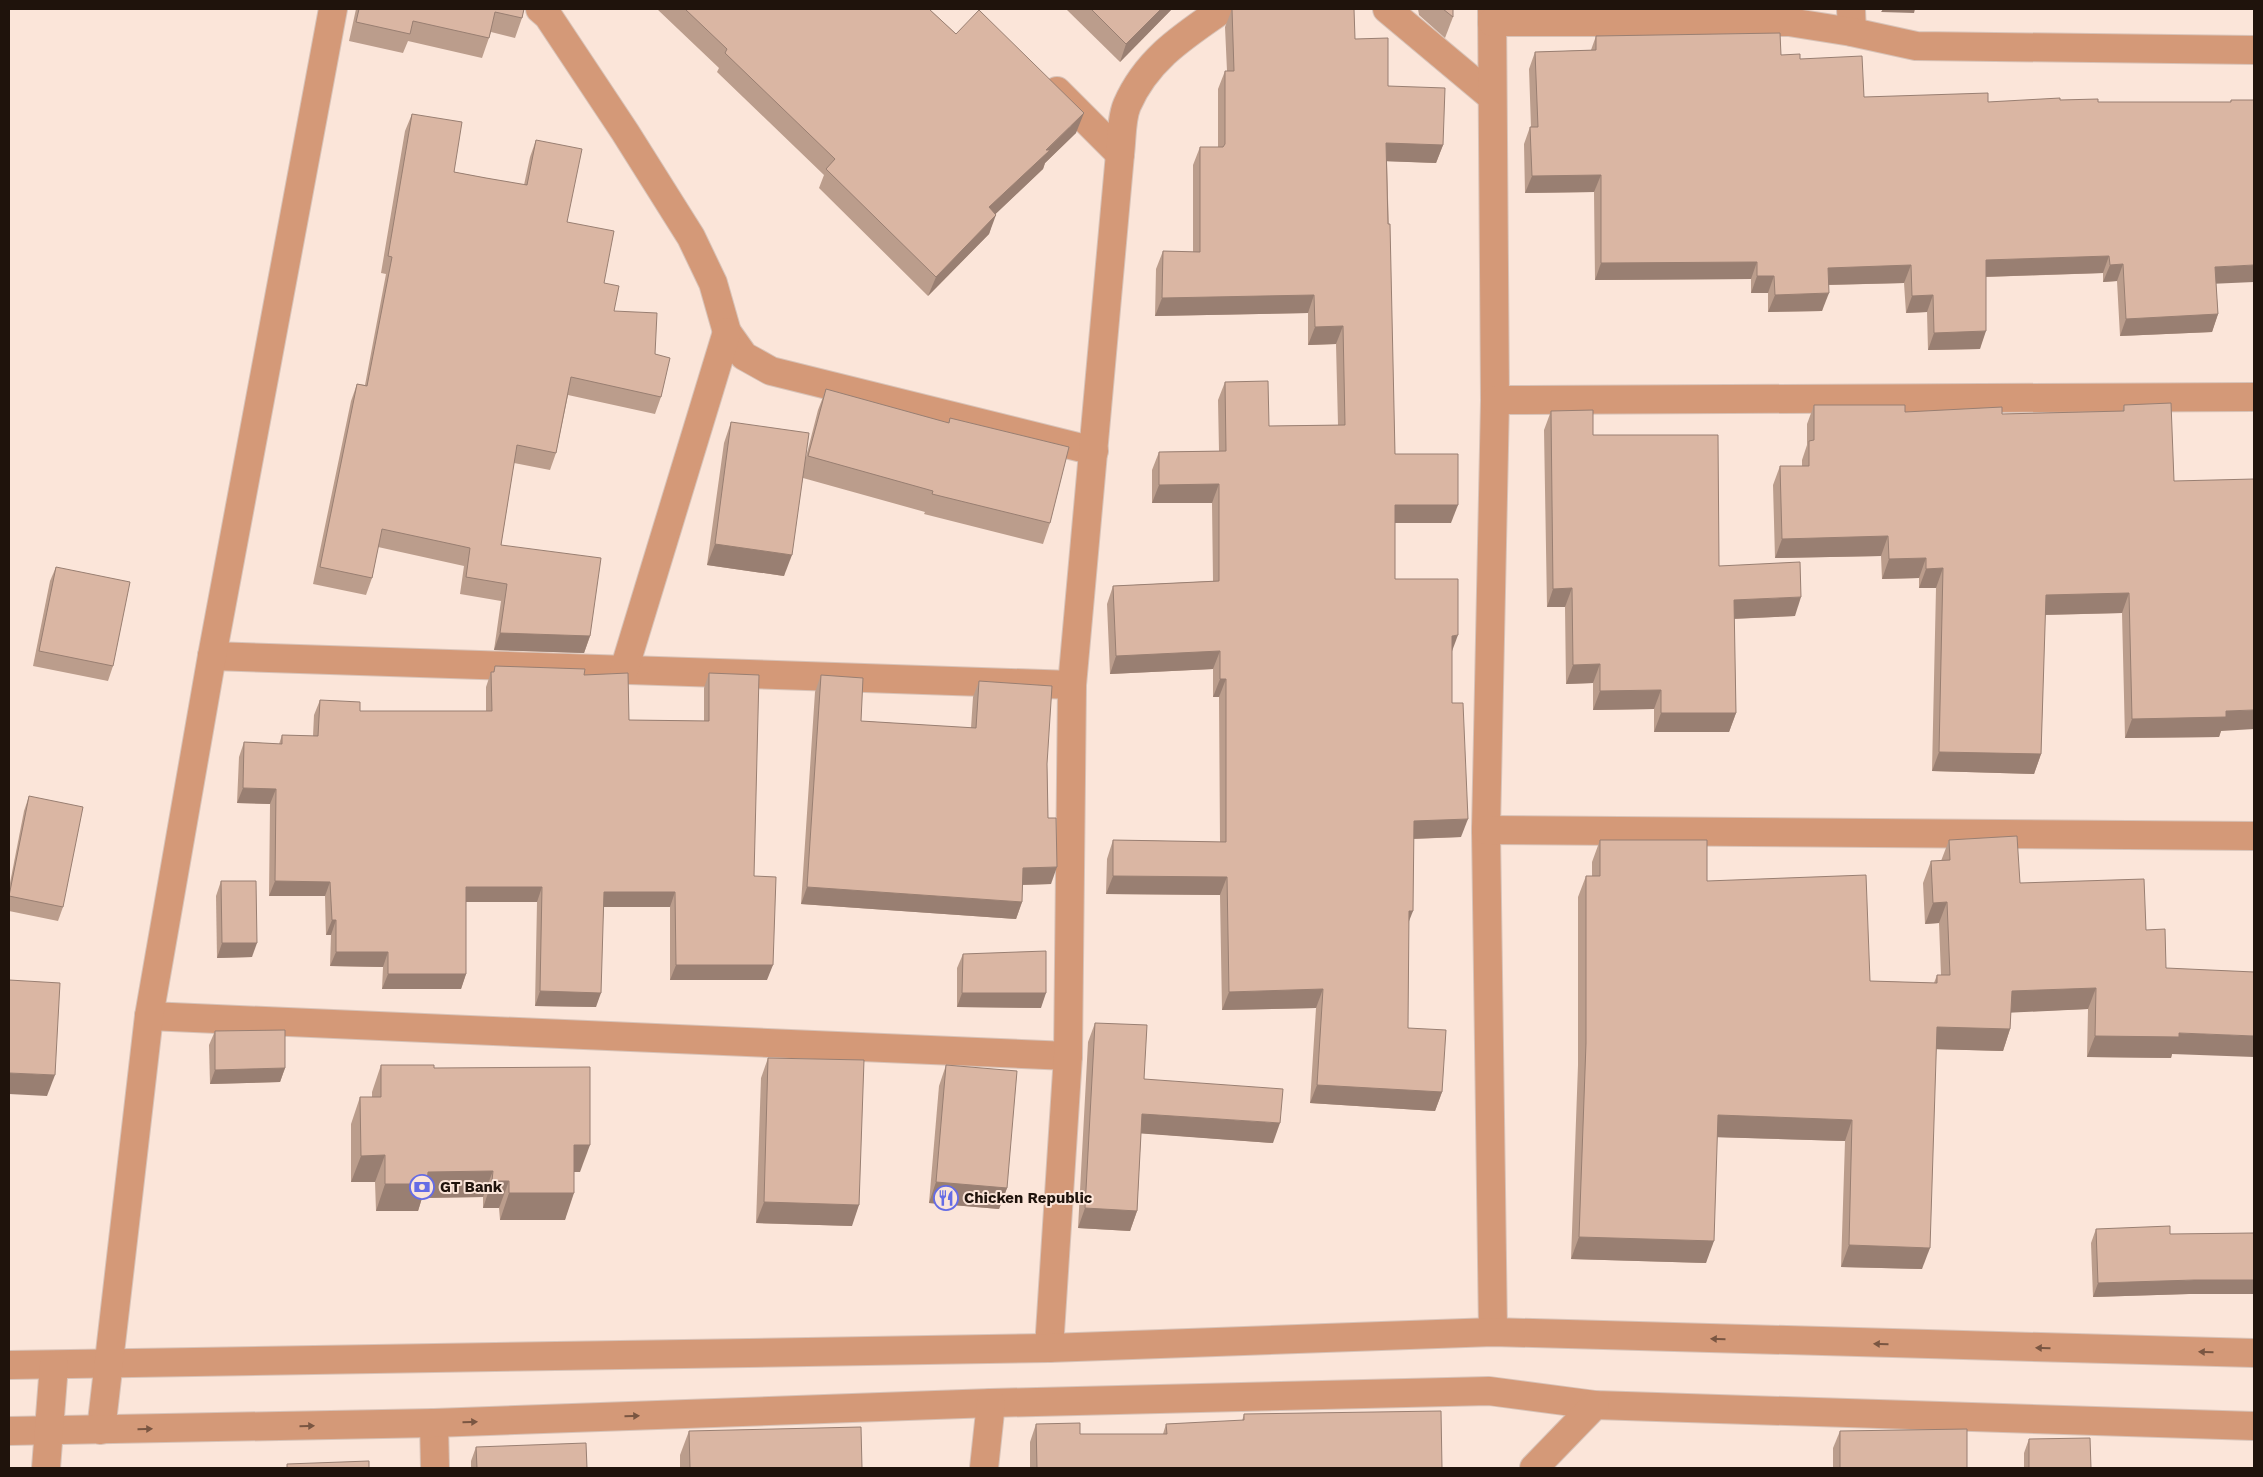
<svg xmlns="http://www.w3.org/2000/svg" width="2263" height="1477" font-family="'Work Sans',sans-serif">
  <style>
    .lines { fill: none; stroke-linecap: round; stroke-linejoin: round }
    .minor-casing { stroke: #d8c3b8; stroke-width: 30 }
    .minor { stroke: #d49978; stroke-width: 28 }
    .wall { fill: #bb9d8c }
    .shaded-wall { fill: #997f72 }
    .building { fill: #dab6a3; stroke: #997f72 }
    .oneway { fill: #7a5642 }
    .labels { text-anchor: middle; stroke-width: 4; stroke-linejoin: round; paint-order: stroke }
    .poi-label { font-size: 15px; font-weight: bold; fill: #1f130c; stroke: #fbe5d9; text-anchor: start }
  </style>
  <rect width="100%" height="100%" fill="#fbe5d9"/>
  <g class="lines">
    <defs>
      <g id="minor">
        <polyline points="540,9 548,16 625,132 691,237 713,283 727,332 744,356 771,371 1094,451"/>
        <polyline points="1387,9 1492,97"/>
        <polyline points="1492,9 1495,400 1486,830 1493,1332"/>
        <polyline points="1851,9 1852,32"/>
        <polyline points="1492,22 1789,22 1852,32 1916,46 2254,50"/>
        <polyline points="1057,91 1120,154"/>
        <polyline points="1495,400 2254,397"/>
        <polyline points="212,656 1072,685"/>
        <polyline points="624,670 727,332"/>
        <polyline points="1486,830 2254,836"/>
        <polyline points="149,1016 1068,1056"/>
        <path d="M1049,1348L1068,1056L1072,685L1120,154C1122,139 1121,119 1127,105C1147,59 1184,36 1223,9"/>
        <polyline points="9,1365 1049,1348 1493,1332 2254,1353"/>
        <polyline points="434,1423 435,1468"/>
        <polyline points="101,1430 149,1016 212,656 333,9"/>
        <polyline points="9,1431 434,1423 991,1403 1489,1391 1595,1405 2254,1426"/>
        <polyline points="46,1468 54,1365"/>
        <polyline points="984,1468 991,1403"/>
        <polyline points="1534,1468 1595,1405"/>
      </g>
    </defs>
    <use href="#minor" class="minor-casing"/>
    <use href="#minor" class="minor"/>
  </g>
  <g class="wall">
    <polygon points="356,9 524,9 522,18 515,38 491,32 482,58 408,41 403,53 349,41"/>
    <polygon points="657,9 929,9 956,34 1076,133 1045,163 1043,169 995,214 989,234 928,296 819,188 824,175 717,72 719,68"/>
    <polygon points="1066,9 1172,9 1120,62"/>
    <polygon points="1232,9 1355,39 1388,86 1443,145 1436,163 1387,161 1395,454 1451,523 1395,523 1395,579 1452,652 1452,703 1461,837 1413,839 1408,923 1408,1028 1442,1092 1435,1111 1310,1103 1316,1008 1222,1010 1220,895 1106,894 1107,859 1113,840 1220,842 1219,697 1213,697 1213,669 1110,674 1107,604 1113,586 1213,581 1212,503 1152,503 1152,470 1159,452 1219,451 1218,400 1225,382 1269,426 1338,425 1336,344 1308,345 1308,313 1155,316 1156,269 1163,251 1193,252 1193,165 1200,147 1218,147 1218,89 1225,71 1227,71 1225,27"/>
    <polygon points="1418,9 1453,9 1453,17 1445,38 1419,15"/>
    <polygon points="1596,36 1781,55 1800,59 1864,97 1988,102 2060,100 2098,102 2230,102 2231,100 2216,284 2218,314 2212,332 2120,336 2117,281 2103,282 2103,273 1986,277 1980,349 1928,350 1927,312 1906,313 1904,283 1828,285 1822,311 1768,312 1768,293 1751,293 1751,279 1595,280 1594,192 1525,193 1524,144 1530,127 1531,127 1529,69 1535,52 1591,50"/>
    <polygon points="412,114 454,172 486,178 524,185 530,157 536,140 567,222 604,283 614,311 655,354 661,397 655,414 568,395 556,453 550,470 514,463 501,545 590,636 584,653 494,650 501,601 460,594 464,566 378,547 372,578 366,595 313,584 351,401 357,384 365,385 386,274 381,273 405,131"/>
    <polygon points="826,389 948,423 950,418 1050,523 1043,544 924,514 925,512 803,478 784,576 707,565 724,443 731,422 806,457 818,410"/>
    <polygon points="1814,405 1905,412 2002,414 2122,411 2124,405 2174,481 2221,731 2219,737 2125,738 2122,613 2045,615 2041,754 2034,774 1932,771 1936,588 1919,588 1919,578 1882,579 1881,556 1775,558 1773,485 1780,466 1802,466 1802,460 1807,445 1807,424"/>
    <polygon points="1551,411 1593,435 1719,566 1795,616 1734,619 1736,713 1729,732 1654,732 1654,709 1593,710 1593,683 1566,684 1565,607 1547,607 1544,430"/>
    <polygon points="56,567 113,666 108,681 33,666 50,581"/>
    <polygon points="495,666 584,675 629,720 704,721 704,688 709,673 754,876 767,980 670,980 670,907 604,907 596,1007 535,1006 537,902 466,902 466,974 461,989 382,989 383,967 330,966 331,935 326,935 325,896 269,896 270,804 237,803 239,757 244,742 279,744 282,735 313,736 314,715 320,700 360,711 486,711 486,687 491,672 493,672"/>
    <polygon points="821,675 861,721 971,728 973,697 979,681 1047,764 1048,818 1051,884 1022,885 1022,902 1016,919 801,904 815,692"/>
    <polygon points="29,796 63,907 58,921 9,911 9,888 24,811"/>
    <polygon points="1600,840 1707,881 1870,981 1934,983 1937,975 1941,975 1939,923 1925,924 1923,883 1931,861 1941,861 1949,840 2020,883 2146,930 2166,968 2172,1054 2171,1058 2087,1057 2088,1009 2011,1012 2010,1029 2003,1051 1936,1049 1922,1269 1841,1267 1845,1141 1717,1137 1706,1263 1571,1259 1578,1065 1578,897 1586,876 1592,876 1592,862"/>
    <polygon points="221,881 252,957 217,958 216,896"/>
    <polygon points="963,954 1041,1008 957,1007 957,968"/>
    <polygon points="1095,1023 1144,1079 1273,1143 1141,1133 1137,1211 1130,1231 1078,1228 1088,1042"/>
    <polygon points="215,1031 285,1068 280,1082 210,1084 209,1045"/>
    <polygon points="768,1058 852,1226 756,1223 761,1078"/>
    <polygon points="381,1065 434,1068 580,1172 574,1172 565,1220 500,1220 499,1208 483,1208 483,1197 422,1198 418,1211 376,1211 375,1182 351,1182 351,1124 360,1097 372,1097 372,1092"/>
    <polygon points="946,1065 1007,1188 999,1209 929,1203 939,1086"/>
    <polygon points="2096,1229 2170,1234 2189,1294 2093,1297 2091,1243"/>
    <polygon points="1244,1414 1442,1468 1030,1468 1030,1442 1036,1424 1080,1434 1163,1434 1166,1424 1242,1421"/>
    <polygon points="689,1431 862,1468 680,1468 680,1455"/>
    <polygon points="1840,1431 1967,1468 1833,1468 1833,1448"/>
    <polygon points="2029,1439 2091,1468 2024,1468 2024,1453"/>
    <polygon points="476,1447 587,1468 471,1468 471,1461"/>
  </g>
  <g class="shaded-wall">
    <polygon points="1161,9 1172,9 1120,62 1126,44"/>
    <polygon points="1883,9 1915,9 1914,13 1881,12"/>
    <polygon points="1084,113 1076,133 1045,163 1043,169 982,227 989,207"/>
    <polygon points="1386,143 1443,145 1436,163 1380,161"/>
    <polygon points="1601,175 1594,192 1525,193 1532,176"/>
    <polygon points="996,215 989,234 928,296 936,277"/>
    <polygon points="2109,256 2103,273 1979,277 1986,260"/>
    <polygon points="1757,262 1751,279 1595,280 1601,263"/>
    <polygon points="2123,264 2117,281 2103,282 2110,265"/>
    <polygon points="1911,265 1904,283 1822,285 1828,268"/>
    <polygon points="2254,265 2254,282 2209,284 2215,267"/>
    <polygon points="1757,276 1774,276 1768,293 1751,293"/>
    <polygon points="1829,293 1822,311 1768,312 1775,295"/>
    <polygon points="1314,295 1308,313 1155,316 1162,298"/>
    <polygon points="1933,295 1927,312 1906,313 1912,296"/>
    <polygon points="2218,314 2212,332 2120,336 2126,319"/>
    <polygon points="1343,326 1336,344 1308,345 1315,327"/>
    <polygon points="1986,331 1980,349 1928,350 1934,333"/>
    <polygon points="1219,484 1212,503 1152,503 1159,485"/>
    <polygon points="1395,505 1458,505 1451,523 1388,523"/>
    <polygon points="1888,536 1881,556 1775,558 1782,539"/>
    <polygon points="715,544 792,555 784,576 707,565"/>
    <polygon points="1926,558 1919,578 1882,579 1889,559"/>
    <polygon points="1943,568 1936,588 1919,588 1926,569"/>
    <polygon points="1572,588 1565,607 1547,607 1553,589"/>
    <polygon points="2129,593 2122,613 2039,615 2046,595"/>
    <polygon points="1801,597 1795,616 1727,619 1734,600"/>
    <polygon points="500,633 590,636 584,653 494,650"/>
    <polygon points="1458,635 1451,654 1452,636"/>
    <polygon points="1220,651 1213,669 1110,674 1116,656"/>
    <polygon points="1600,664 1593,683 1566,684 1573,665"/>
    <polygon points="1220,679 1226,679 1219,697 1213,697"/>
    <polygon points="1661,690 1654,709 1593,710 1600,691"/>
    <polygon points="2254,710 2254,729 2221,731 2219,737 2125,738 2132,719 2226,711"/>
    <polygon points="1661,713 1736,713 1729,732 1654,732"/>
    <polygon points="1939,752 2041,754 2034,774 1932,771"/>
    <polygon points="243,788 276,789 270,804 237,803"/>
    <polygon points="1468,819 1461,837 1407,839 1414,821"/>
    <polygon points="1057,867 1051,884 1017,885 1023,868"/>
    <polygon points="1113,876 1227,877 1220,895 1106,894"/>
    <polygon points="275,881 330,882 325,896 269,896"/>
    <polygon points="466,887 542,887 537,902 460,902"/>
    <polygon points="807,887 1022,902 1016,919 801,904"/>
    <polygon points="604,892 675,892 670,907 599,907"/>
    <polygon points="1947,902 1939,923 1925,924 1933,903"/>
    <polygon points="1409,911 1413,911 1406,929"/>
    <polygon points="332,920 336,920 331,935 326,935"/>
    <polygon points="222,943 257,943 252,957 217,958"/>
    <polygon points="336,952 388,952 383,967 330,966"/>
    <polygon points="676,965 773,965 767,980 670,980"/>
    <polygon points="388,974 466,974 461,989 382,989"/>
    <polygon points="2096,988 2088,1009 2004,1013 2012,991"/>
    <polygon points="1323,989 1316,1008 1222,1010 1229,992"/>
    <polygon points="540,991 601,993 596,1007 535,1006"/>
    <polygon points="962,993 1046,993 1041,1008 957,1007"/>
    <polygon points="1937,1027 2010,1029 2003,1051 1929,1049"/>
    <polygon points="2179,1033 2254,1036 2254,1057 2172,1054 2171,1058 2087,1057 2095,1036"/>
    <polygon points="285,1068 280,1082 210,1084 215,1070"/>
    <polygon points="9,1073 55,1075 47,1096 9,1094"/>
    <polygon points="1317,1085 1442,1092 1435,1111 1310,1103"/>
    <polygon points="1142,1114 1280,1123 1273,1143 1135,1133"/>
    <polygon points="1718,1115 1852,1120 1845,1141 1710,1137"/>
    <polygon points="574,1145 590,1145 580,1172 564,1172"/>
    <polygon points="385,1155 375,1182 351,1182 361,1156"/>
    <polygon points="493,1171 483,1197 422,1198 418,1211 376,1211 385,1184 428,1172"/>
    <polygon points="492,1181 509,1181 499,1208 483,1208"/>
    <polygon points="936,1182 1007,1188 999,1209 929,1203"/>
    <polygon points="509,1193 574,1193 565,1220 500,1220"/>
    <polygon points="764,1202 859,1205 852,1226 756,1223"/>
    <polygon points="1085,1208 1137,1211 1130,1231 1078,1228"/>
    <polygon points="1579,1237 1714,1241 1706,1263 1571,1259"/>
    <polygon points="1849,1245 1930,1248 1922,1269 1841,1267"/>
    <polygon points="2194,1280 2254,1280 2254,1294 2189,1294 2093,1297 2098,1283"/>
  </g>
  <g class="building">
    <polygon points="359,9 524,9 522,18 495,12 489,38 413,21 410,34 356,22"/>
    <polygon points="685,9 929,9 956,34 979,10 1084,113 1046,150 1050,150 989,207 996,215 936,277 826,169 835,159 725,53 727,49"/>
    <polygon points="1091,9 1161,9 1126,44"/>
    <polygon points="1232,9 1354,9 1355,39 1388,38 1388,86 1445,88 1443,145 1386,143 1388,224 1390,224 1395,454 1458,454 1458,505 1395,505 1395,579 1458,579 1458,635 1452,636 1452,703 1463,703 1468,819 1414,821 1413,911 1409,911 1408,1028 1446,1030 1442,1092 1317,1085 1323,989 1229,992 1227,877 1113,876 1113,840 1226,842 1226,679 1220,679 1220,651 1116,656 1113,586 1219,581 1219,484 1159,485 1159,452 1226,451 1225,382 1268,381 1269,426 1345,425 1343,326 1315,327 1314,295 1162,298 1163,251 1200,252 1200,147 1223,147 1225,144 1225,71 1234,71"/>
    <polygon points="1443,9 1453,9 1453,17"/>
    <polygon points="1780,33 1781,55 1800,54 1800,59 1862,56 1864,97 1988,93 1988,102 2060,98 2060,100 2098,99 2098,102 2231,102 2231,100 2254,100 2254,265 2215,267 2218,314 2126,319 2123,264 2110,265 2109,256 1986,260 1986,331 1934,333 1933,295 1912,296 1911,265 1828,268 1829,293 1775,295 1774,276 1757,276 1757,262 1601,263 1601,175 1532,176 1530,127 1538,127 1535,52 1596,50 1596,36"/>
    <polygon points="412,114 462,122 454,172 486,178 527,185 536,140 582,149 567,222 614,231 604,283 619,286 614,311 657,313 655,354 670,358 661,397 571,377 556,453 517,445 501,545 601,558 590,636 500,633 507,584 466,577 470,548 382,529 372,578 320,567 357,384 367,386 392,257 388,256"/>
    <polygon points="826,389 949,423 950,418 1069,447 1050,523 932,494 933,491 808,456"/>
    <polygon points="2171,403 2174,481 2254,479 2254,710 2226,711 2226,717 2132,719 2129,593 2046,595 2041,754 1939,752 1943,568 1926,569 1926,558 1889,559 1888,536 1782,539 1780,466 1809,466 1809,441 1814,440 1814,405 1905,405 1905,412 2002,407 2002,414 2124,411 2124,405"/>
    <polygon points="1593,410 1593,435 1718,435 1719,566 1800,562 1801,597 1734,600 1736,713 1661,713 1661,690 1600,691 1600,664 1573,665 1572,588 1553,589 1551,411"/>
    <polygon points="731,422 809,433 792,555 715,544"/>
    <polygon points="56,567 130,582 113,666 39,651"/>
    <polygon points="495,666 585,669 584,675 628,673 629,720 709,721 709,673 759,675 754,876 776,877 773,965 676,965 675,892 604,892 601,993 540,991 542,887 466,887 466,974 388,974 388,952 336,952 336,920 332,920 330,882 275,881 276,789 243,788 244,742 282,744 282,735 318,736 320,700 360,702 360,711 492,711 491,672 494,672"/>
    <polygon points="821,675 863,678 861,721 976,728 979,681 1052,686 1047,764 1048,818 1056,818 1057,867 1023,868 1022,902 807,887"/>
    <polygon points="29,796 83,807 63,907 9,896"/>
    <polygon points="2017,836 2020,883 2144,879 2146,930 2165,929 2166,968 2254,972 2254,1036 2179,1033 2179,1037 2095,1036 2096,988 2012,991 2010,1029 1937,1027 1930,1248 1849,1245 1852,1120 1718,1115 1714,1241 1579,1237 1586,1043 1586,876 1600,876 1600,840 1707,840 1707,881 1866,875 1870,981 1937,983 1937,975 1950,975 1947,902 1933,903 1931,861 1950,860 1949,840"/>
    <polygon points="221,881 256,881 257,943 222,943"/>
    <polygon points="1046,951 1046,993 962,993 963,954"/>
    <polygon points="9,980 60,983 55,1075 9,1073"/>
    <polygon points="1095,1023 1147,1025 1144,1079 1283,1089 1280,1123 1142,1114 1137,1211 1085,1208"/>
    <polygon points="285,1030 285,1068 215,1070 215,1031"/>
    <polygon points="768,1058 864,1060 859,1205 764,1202"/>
    <polygon points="381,1065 434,1065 434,1068 590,1067 590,1145 574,1145 574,1193 509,1193 509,1181 492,1181 493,1171 428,1172 427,1184 385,1184 385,1155 361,1156 360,1097 381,1097"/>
    <polygon points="946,1065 1017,1071 1007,1188 936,1182"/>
    <polygon points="2170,1226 2170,1234 2254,1233 2254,1280 2194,1280 2098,1283 2096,1229"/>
    <polygon points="1441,1411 1442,1468 1037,1468 1036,1424 1080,1423 1080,1434 1167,1434 1166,1424 1244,1420 1244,1414"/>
    <polygon points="861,1427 862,1468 690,1468 689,1431"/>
    <polygon points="1967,1429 1967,1468 1840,1468 1840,1431"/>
    <polygon points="2090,1438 2091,1468 2029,1468 2029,1439"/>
    <polygon points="586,1443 587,1468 477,1468 476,1447"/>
    <polygon points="369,1461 369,1468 287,1468 287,1464"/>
  </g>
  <defs><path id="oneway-solid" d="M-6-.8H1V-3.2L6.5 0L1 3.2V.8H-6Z" transform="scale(1.25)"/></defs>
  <g class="oneway">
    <use href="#oneway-solid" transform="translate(1718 1339) rotate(-178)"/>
    <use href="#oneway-solid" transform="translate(1881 1344) rotate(-178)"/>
    <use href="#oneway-solid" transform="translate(2043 1348) rotate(-178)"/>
    <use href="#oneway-solid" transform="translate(2206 1352) rotate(-178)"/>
    <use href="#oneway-solid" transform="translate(632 1416) rotate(-2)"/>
    <use href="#oneway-solid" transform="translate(470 1422) rotate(-2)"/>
    <use href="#oneway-solid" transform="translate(307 1426) rotate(-1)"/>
    <use href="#oneway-solid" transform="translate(145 1429) rotate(-1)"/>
  </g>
  <defs>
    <symbol id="bank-ring" viewBox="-11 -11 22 22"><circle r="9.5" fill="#fbe5d9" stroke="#656ce5" stroke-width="1.5"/><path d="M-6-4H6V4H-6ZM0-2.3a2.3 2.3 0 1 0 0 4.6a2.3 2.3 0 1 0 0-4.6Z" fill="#656ce5"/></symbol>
    <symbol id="restaurant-ring" viewBox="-11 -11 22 22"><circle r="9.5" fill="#fbe5d9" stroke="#656ce5" stroke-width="1.5"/><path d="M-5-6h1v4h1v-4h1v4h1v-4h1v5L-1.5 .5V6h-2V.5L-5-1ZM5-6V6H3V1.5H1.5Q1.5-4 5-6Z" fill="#656ce5"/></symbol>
  </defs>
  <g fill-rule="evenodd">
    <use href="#bank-ring" x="408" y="1173" width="28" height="28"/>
    <use href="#restaurant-ring" x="932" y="1184" width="28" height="28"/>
  </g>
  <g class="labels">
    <g class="poi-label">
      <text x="440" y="1192">GT Bank</text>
      <text x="964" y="1203">Chicken Republic</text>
    </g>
  </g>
  <rect width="2263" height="1477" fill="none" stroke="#1f130c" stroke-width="20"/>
</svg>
